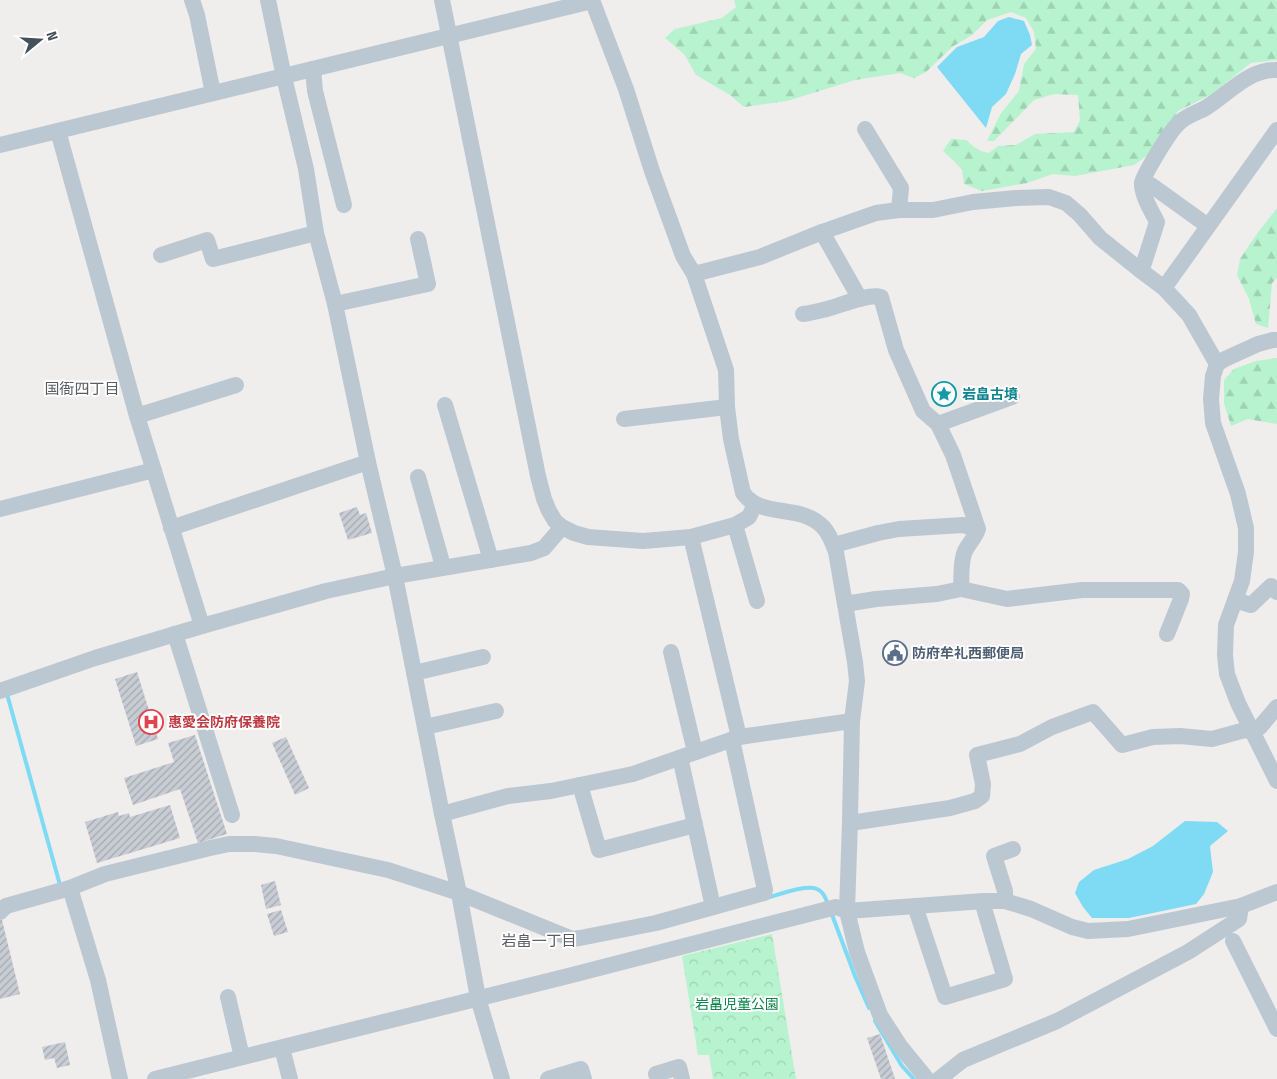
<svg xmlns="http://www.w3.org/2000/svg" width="1277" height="1079" font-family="'Fira Sans Condensed','Noto Sans JP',sans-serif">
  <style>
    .forest { fill: url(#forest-firs) }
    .park { fill: url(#park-crowns) }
    .water { fill: #7fdaf4 }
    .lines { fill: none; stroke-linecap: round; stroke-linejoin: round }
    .stream { stroke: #7fdaf4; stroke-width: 4 }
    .building { fill: url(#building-hatch) }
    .minor { stroke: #bcc8d1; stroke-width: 16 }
    .labels { text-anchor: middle; stroke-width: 4; stroke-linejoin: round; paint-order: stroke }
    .culture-label { font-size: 14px; font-weight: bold; fill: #0d838f; stroke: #fff; text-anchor: start }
    .service-label { font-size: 14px; font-weight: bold; fill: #4e5e75; stroke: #fff; text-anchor: start }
    .health-label { font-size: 14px; font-weight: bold; fill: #be3a42; stroke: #fff; text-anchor: start }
    .park-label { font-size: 14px; fill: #0e844a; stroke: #fff }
    .neighbourhood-label { font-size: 15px; fill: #595d63; stroke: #fff }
  </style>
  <defs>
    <pattern id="forest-firs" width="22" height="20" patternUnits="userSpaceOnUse" patternTransform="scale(1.25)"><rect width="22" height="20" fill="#b6f3ce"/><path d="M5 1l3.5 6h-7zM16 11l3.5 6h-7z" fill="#9ed2b3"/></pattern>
    <pattern id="park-crowns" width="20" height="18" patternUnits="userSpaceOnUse" patternTransform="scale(1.25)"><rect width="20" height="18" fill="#b6f3ce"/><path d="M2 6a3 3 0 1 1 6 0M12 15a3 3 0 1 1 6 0" fill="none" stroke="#9ed2b3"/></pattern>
    <pattern id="building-hatch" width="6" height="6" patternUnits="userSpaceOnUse" patternTransform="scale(1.25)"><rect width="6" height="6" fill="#c8ccd4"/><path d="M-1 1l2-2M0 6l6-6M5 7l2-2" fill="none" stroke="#a4a8af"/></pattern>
  </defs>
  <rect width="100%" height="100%" fill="#f0eded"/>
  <g class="forest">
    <polygon points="734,0 1277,0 1277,60 1251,63 1210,95 1178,111 1155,150 1134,165 1075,176 1053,174 1027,183 982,191 964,184 962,170 954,161 943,151 951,139 966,140 974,147 981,151 989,153 998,146 1016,145 1035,134 1074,132 1080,120 1078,95 1054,94 1034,100 994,141 987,141 1001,113 1019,91 1024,64 1036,49 1034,32 1026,18 1011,12 987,20 972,35 952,47 926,72 914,78 900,73 855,80 787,101 744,107 730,95 696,75 684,54 665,38 675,29 722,18 736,7"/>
    <polygon points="1277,208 1277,278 1272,283 1268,328 1256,324 1249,299 1237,275 1240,259 1256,235"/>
    <polygon points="1277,358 1277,424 1248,419 1231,426 1224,403 1224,380 1234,369 1256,361"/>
  </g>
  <polygon class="park" points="772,934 796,1079 713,1079 709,1055 698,1055 682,956"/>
  <g class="water">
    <polygon points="1009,17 1024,21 1030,35 1032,45 1021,54 1015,74 1006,94 992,107 986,128 937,67 957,47 984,37 998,21"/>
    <polygon points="1185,821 1217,822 1228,831 1210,846 1213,872 1204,894 1196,904 1129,918 1092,918 1083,907 1075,893 1079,882 1094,870 1128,859 1153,846"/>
  </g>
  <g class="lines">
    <g class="stream">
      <polyline points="6,694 7,694 60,885"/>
      <path d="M766,898C778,895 806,884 817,889C824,892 826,899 828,905"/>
      <polyline points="831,912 855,976 869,1008"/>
      <polyline points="875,1021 902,1066 914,1079"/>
    </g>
  </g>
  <g class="building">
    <polygon points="357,507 360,515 366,513 372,533 348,540 339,513"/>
    <polygon points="137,672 158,739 136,746 115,679"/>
    <polygon points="195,735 227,834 198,843 180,789 133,805 124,778 174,762 168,743"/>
    <polygon points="286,737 309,788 295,795 272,743"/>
    <polygon points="170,805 180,838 97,863 85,822 118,812 119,816 129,813 130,817"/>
    <polygon points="275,881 281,905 266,909 261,885"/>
    <polygon points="281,910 288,932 274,936 267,914"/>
    <polygon points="0,920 2,920 20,994 0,999"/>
    <polygon points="880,1034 895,1079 881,1079 867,1038"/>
    <polygon points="65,1042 70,1065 57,1068 54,1058 45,1060 42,1047"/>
  </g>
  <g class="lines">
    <g class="minor">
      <polyline points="192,0 197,15 213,93"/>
      <polyline points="268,0 284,77 306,169 316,233 335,304 368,462 395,576 442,814 459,893 478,998 502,1079"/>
      <polyline points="442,0 538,476 544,499 549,511 555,521 562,527 574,533 588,537 643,541 691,537 735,525 749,517 755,504"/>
      <path d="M592,0L626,89L652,171L683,256L694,274L726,370L727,407L731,439L743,493C763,520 800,502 824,528C830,535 833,544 836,552L855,662L857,681L852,721L850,821L847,911L857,952L880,1015L900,1046L927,1079"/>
      <polyline points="313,69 315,91 344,205"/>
      <polyline points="865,129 901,188 899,210"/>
      <polyline points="58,131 137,416 202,626"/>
      <polyline points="0,145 592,1"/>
      <polyline points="1142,184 1151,185 1208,226"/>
      <polyline points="822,232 860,299"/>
      <polyline points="161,255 207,240 213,259 316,233"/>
      <path d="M1140,270L1144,263L1157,222C1152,212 1141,194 1142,183C1144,174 1170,131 1178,124C1186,115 1198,113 1207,107C1229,93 1249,69 1277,70"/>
      <polyline points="694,274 760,257 822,232 876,213 899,210 933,210 973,202 1016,198 1049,197 1066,203 1080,215 1100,238 1140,270 1164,288 1189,315 1217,364"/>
      <polyline points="1164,288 1277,130"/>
      <polyline points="335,304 428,284 418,239"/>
      <path d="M803,314C811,313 819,311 827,309C839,306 869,293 881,297L896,350L923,411L938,424L953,455L978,529C975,538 969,543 965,551C960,562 962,577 961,589"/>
      <polyline points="1277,340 1273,340 1258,344 1225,359 1217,364 1213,376 1211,399 1213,423 1238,494 1246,528 1246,552 1242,581 1226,625 1225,655 1227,674 1238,703 1277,781"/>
      <polyline points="445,405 491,560"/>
      <polyline points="137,416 236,385"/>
      <polyline points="624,419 727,407"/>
      <polyline points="938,424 1012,397"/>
      <polyline points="418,477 441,559 442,568"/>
      <polyline points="0,509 154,470"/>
      <polyline points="735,525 757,601"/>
      <polyline points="171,528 368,462"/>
      <polyline points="691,537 739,737"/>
      <polyline points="834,545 878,533 899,529 963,525 970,527 976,533"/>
      <polyline points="1235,600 1251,605 1271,586 1277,592"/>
      <polyline points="845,604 876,599 937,594 961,589 1007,599 1082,590 1178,590 1182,594 1181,599 1167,634"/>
      <polyline points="175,634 232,815"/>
      <polyline points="671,652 695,752"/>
      <polyline points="414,673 483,657"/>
      <polyline points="0,691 95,658 202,626 326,591 395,576 531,553 544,548 562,527"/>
      <polyline points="425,727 496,711"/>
      <polyline points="679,758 682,766 713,907"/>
      <polyline points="580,785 599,850 695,825"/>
      <polyline points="442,814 508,796 551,791 633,774 739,737 852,721"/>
      <polyline points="850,821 857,822 950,808 975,801 982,796 983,784 977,755 1020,744 1052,727 1093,712 1122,745 1153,737 1180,736 1212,739 1245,730 1253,732 1260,727 1277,707"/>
      <polyline points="70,888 98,980 119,1075 120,1079"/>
      <polyline points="1005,901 1005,891 994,856 1013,849"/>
      <polyline points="916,906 917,912 945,997 1005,979 984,908 984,901"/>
      <polyline points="0,912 6,906 70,888 105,874 210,848 229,844 254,844 276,846 388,870 459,893 572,939 580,938 656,923 764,893 765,890 732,740"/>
      <polyline points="1233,941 1277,1029"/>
      <polyline points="228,997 242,1057"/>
      <polyline points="282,1048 290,1079"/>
      <polyline points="656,1074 679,1067 682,1079"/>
      <polyline points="155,1079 572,975 836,907 847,911 984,901 1005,901 1031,909 1072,927 1088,931 1128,929 1241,906 1277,892"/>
      <polyline points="548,1079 581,1069 584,1079"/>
      <polyline points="939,1079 963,1060 1057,1021 1188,952 1239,919 1241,906"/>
    </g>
  </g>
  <defs>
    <symbol id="sight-ring" viewBox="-11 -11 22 22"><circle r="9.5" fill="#fff" stroke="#0f9aa8" stroke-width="1.5"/><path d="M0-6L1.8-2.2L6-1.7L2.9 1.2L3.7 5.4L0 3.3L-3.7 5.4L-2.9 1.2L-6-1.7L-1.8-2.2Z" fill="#0f9aa8"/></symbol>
    <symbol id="civic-ring" viewBox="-11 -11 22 22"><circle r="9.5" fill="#fff" stroke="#5c6f8a" stroke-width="1.5"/><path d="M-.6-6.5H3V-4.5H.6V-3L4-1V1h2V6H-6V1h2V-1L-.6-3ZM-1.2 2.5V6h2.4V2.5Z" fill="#5c6f8a"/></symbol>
    <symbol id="hospital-ring" viewBox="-11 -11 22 22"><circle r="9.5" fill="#fff" stroke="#e0444e" stroke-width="1.5"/><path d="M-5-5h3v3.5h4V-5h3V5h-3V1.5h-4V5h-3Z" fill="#e0444e"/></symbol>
  </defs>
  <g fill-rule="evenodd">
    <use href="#sight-ring" x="930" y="380" width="28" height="28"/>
    <use href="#civic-ring" x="881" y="639" width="28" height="28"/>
    <use href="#hospital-ring" x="137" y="708" width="28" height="28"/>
  </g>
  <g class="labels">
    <g class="culture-label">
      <text x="962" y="399">岩畠古墳</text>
    </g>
    <g class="service-label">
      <text x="912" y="658">防府牟礼西郵便局</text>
    </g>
    <g class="health-label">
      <text x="168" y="727">惠愛会防府保養院</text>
    </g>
    <g class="park-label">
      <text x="737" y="1009">岩畠児童公園</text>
    </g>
    <g class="neighbourhood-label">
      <text x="82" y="394">国衙四丁目</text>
      <text x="539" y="946">岩畠一丁目</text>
    </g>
  </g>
  <g transform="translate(40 40) rotate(72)" stroke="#ffffff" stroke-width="4" paint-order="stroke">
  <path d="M0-4L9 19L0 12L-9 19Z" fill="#44505c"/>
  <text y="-8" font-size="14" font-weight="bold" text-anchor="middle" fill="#44505c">N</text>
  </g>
</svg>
